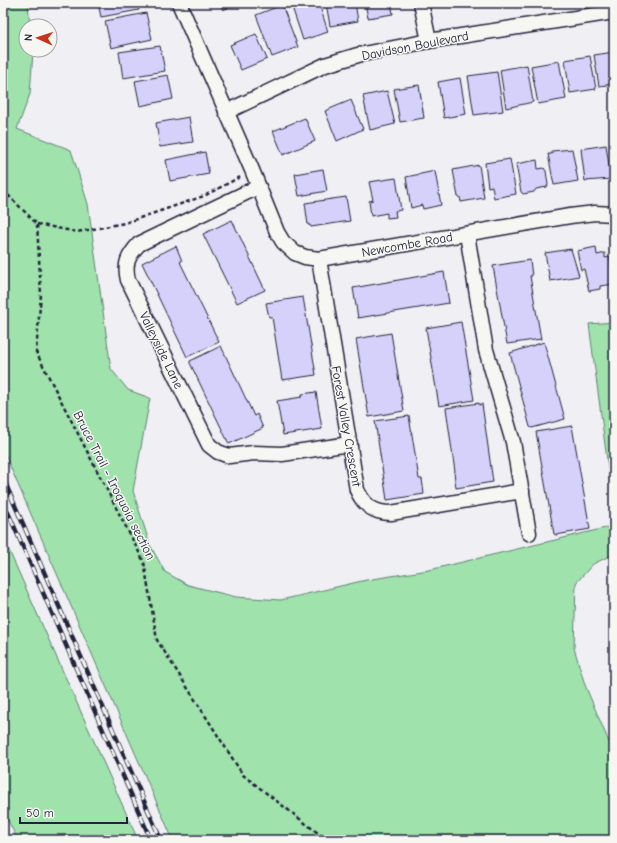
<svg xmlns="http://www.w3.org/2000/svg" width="617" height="843" font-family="'Comic Neue',sans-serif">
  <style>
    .green { fill: #9fe2ac; stroke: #608274 }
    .building { fill: #d6d1fa; stroke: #22223b }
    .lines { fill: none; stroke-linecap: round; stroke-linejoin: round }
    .street-casing { stroke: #22223b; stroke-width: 17 }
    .path { stroke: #22223b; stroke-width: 2.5; stroke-dasharray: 4 3; stroke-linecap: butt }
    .street { stroke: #f6f6f2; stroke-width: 14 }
    .rail-casing { stroke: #22223b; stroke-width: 4.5 }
    .rail { stroke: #f6f6f2; stroke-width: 3; stroke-dasharray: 9; stroke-linecap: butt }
    .labels { text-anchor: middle; stroke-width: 3; stroke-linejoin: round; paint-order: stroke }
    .street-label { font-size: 13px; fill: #22223b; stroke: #f6f6f2 }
  </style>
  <rect width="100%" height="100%" fill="#f0eff4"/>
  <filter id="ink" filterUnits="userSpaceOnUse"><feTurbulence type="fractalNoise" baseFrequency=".025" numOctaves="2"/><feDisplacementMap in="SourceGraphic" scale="8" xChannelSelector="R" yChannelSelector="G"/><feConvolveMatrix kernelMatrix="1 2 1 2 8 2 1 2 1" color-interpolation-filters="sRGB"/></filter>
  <g filter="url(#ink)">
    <g class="green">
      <polygon points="3,3 28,3 30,26 26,26 26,50 33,50 33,52 30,94 17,129 71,150 88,204 111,369 128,390 150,398 133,491 150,545 165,572 188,585 236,597 281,600 366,580 429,570 614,526 614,554 593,564 576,583 574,648 585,685 614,754 614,840 173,840 3,450"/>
      <polygon points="614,322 614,513 589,324"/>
      <polygon points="3,537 138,840 18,840 3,811"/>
    </g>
    <g class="building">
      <polygon points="98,3 137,3 139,10 101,17"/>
      <polygon points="220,3 239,3 223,10"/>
      <polygon points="305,3 319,3 328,32 303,40 292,7"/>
      <polygon points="326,3 355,3 358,21 330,26"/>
      <polygon points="365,3 391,3 393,14 368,18"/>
      <polygon points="456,3 478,3 457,7"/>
      <polygon points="282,5 298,47 272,57 256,15"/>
      <polygon points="146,13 152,39 111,48 105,21"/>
      <polygon points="256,34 267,59 241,70 230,45"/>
      <polygon points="160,46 165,71 123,78 119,52"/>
      <polygon points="614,52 614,84 599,86 594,55"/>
      <polygon points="590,56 596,89 570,93 565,60"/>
      <polygon points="559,61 566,99 538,104 531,66"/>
      <polygon points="527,65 533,102 506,108 500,70"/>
      <polygon points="497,72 503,111 474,115 468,76"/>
      <polygon points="168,75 173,99 140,106 135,81"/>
      <polygon points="460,78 466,114 444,118 438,82"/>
      <polygon points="419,85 424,118 400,122 394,89"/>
      <polygon points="387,91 395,124 370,130 363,96"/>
      <polygon points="351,100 363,129 337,141 325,111"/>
      <polygon points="189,117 193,142 160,147 156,123"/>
      <polygon points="305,118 315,141 283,155 273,131"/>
      <polygon points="606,145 611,179 585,181 581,149"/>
      <polygon points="572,149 578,181 554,185 548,154 552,154 552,151"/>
      <polygon points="205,152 209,174 170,181 166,160"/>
      <polygon points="510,159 516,194 494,198 492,186 488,187 485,163"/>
      <polygon points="537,160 538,169 544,168 546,171 548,185 547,187 536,189 534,192 523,194 521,192 516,164"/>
      <polygon points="479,165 484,198 461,202 460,197 458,197 453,170"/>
      <polygon points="323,169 327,191 299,196 295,174"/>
      <polygon points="435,171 441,205 423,209 422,205 411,208 406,177"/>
      <polygon points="396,178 401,210 395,211 396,217 387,218 387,213 371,216 369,201 373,200 369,182"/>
      <polygon points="346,197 350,221 311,227 310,225 308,225 305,203"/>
      <polygon points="232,220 265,290 237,303 203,234"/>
      <polygon points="176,246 182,261 180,262 219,342 187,357 142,263"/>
      <polygon points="596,247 597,255 605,253 605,258 610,257 614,284 600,286 600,289 589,291 584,269 581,270 577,251"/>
      <polygon points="571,249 579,276 550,281 545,253"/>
      <polygon points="530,260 532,276 530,276 541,339 507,344 493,266"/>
      <polygon points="444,272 449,303 358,318 353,288"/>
      <polygon points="303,297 316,375 282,380 272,317 269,317 266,303"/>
      <polygon points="461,322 474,400 439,406 426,328"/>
      <polygon points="391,333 404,411 369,417 356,339"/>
      <polygon points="544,342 565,419 532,428 530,427 510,353"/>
      <polygon points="221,346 254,416 257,414 263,428 229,444 190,363 190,361"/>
      <polygon points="316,392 322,429 283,435 277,401 302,397 302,394"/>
      <polygon points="479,403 479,405 482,404 493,482 456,488 454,472 455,472 446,408"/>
      <polygon points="409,416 419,479 422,479 424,494 387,500 375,421"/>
      <polygon points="572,426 590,529 556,535 554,534 536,432"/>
    </g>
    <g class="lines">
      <defs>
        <g id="street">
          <polyline points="179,3 252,170 277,232 283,242 295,253 305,257 319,259 570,216 595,213 614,214"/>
          <polyline points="421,3 429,41"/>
          <polyline points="226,112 325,65 358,55 429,41 614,12"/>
          <path d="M258,187L139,244C128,256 124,264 128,280L209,445L218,452L229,456L254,453L282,454L350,444"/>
          <polyline points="467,234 486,350 513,442 529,533"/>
          <path d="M319,259L357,490C364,506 374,513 391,513L522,491"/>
        </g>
      </defs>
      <use href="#street" class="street-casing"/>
      <g class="path">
        <polyline points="3,190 37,224 41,294 36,352 144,562 157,640 243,775 327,840"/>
        <polyline points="37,224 77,232 125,223 204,196 240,177"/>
      </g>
      <use href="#street" class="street"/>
      <defs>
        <g id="rail">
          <polyline points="3,478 161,840"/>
          <polyline points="3,501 151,840"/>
        </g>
      </defs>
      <use href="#rail" class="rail-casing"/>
      <use href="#rail" class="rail"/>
    </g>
  </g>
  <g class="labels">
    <g class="street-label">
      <text transform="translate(415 45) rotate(-11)" y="5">Davidson Boulevard</text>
      <text transform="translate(407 244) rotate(-10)" y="5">Newcombe Road</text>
      <text transform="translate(162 350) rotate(64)" y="5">Valleyside Lane</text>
      <text transform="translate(347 426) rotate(80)" y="5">Forest Valley Crescent</text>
      <text transform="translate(115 485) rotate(63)" y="5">Bruce Trail - Iroquoia section</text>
    </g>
  </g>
  <rect width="617" height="843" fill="none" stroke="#f6f6f2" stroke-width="16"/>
  <rect x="8" y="8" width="601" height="827" fill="none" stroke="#22223b" stroke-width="1.5" filter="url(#ink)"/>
  <g transform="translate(38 38) rotate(273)"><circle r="19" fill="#f6f6f2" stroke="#a1a1a9"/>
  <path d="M0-3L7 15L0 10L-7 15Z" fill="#c8321e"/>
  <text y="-6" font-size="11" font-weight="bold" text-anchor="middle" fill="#22223b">N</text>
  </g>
  <path d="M20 817v6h107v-6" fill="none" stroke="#22223b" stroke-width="2"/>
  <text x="26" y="817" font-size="12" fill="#22223b" stroke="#f6f6f2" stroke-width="3" paint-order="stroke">50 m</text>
</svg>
